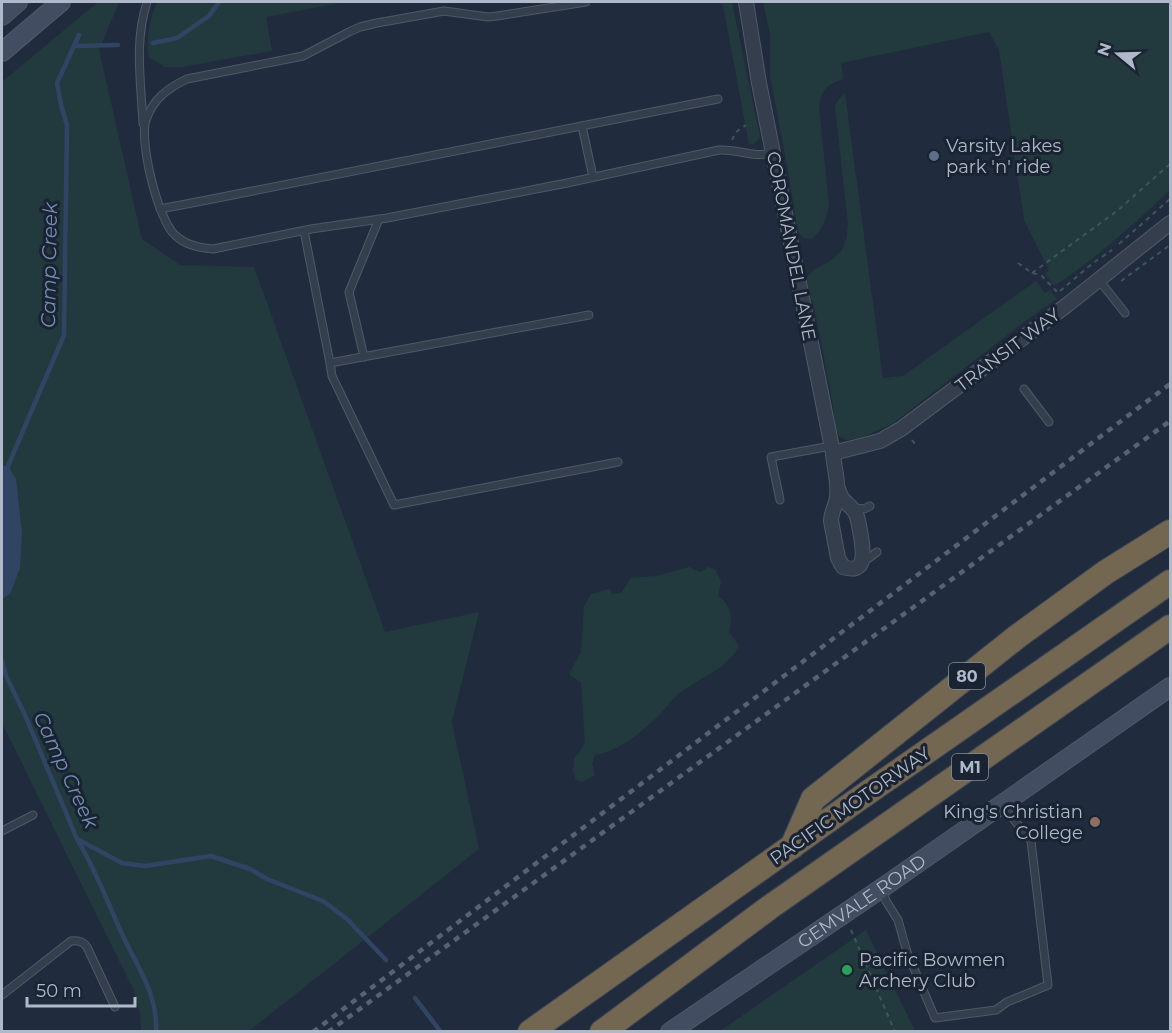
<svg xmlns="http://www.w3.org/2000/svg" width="1172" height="1033" font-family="Montserrat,sans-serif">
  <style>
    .green { fill: #223a3e }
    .water { fill: #314464 }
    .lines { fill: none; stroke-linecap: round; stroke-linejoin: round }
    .stream { stroke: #314464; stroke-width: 4.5 }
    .service-casing { stroke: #505968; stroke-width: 9 }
    .minor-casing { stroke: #505968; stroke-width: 16 }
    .secondary-casing { stroke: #505968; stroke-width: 20 }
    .motorway-casing { stroke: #3d4655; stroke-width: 26 }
    .path { stroke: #3d5658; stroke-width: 2; stroke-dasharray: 4.5 4.5; stroke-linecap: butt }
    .service { stroke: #343e4d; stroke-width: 7 }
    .minor { stroke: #343e4d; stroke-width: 14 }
    .secondary { stroke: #424d61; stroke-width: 18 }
    .motorway { stroke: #746751; stroke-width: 24 }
    .rail { stroke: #566275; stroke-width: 4.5; stroke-dasharray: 6 6; stroke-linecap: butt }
    .service-dot { fill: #5c6f8a; stroke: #1a2332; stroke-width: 2 }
    .education-dot { fill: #8d6e63; stroke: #1a2332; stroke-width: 2 }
    .leisure-dot { fill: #2e9e5b; stroke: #1a2332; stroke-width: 2 }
    .labels { text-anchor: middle; stroke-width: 6; stroke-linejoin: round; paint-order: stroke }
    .shield { fill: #1a2332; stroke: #838c9c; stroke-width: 1.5 }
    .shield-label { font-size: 16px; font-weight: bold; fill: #b0b9c9 }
    .poi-label { font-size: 18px; fill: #b0b9c9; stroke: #1a2332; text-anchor: start }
    .street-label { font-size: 18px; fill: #b0b9c9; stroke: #1a2332 }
    .water-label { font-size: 20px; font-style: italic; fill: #748eb3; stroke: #1a2332 }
  </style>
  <rect width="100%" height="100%" fill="#202c3d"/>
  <g class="green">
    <polygon points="98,2 119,2 99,50 142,239 180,265 254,267 385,632 479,612 452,722 479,849 249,1031 141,1031 140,1013 134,991 2,723 2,82"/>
    <path d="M157,2H345L266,17L272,51L181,67H164L158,62L149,58C145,38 150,20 157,2Z"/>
    <polygon points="718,2 732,2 760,137 755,143 749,145 723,5"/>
    <path d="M763,2H1170V190C1134,224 1096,259 1054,286L1045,274L1049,270L1024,220L999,50L989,32L841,63L843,79C827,84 821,91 819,107L829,205C827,218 822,230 812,239L804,238L798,232L787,165L770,76V35Z"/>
    <path d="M845,93L883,378L903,376L1036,281L1045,293L1050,290L1057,299L1028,319L895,422C884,427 855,443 844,439C840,438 836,433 835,429C833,424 834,417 834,411C832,400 830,390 828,379C824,355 819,331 814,307C812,300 807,286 807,280C809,268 833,263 841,251C846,244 847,234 848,225L835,106L838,100Z"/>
    <path d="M689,567L700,572L708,567L715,569L721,582L718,596C731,604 733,618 729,632L739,646C727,669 701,677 681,692C671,700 664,711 655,719C639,734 617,752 595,755L592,763L595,775L582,782L576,780L573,771L574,759L585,744L581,683L569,674L581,652L584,606L591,594L609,589L612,594L621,593L631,578L656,576Z"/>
    <polygon points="866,930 915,1031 720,1031"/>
  </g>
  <polygon class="water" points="2,466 8,466 16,479 22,533 20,568 10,594 2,599"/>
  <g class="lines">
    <g class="stream">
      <polyline points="153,43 177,38 209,16 219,2"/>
      <polyline points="74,46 118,45"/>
      <polyline points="8,471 8,466 64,335 67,125 61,105 57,83 79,35"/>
      <polyline points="2,661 6,676 25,715 77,839 122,863 145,866 211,856 250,869 267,879 323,901 347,919 386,960"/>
      <path d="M77,839C96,870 108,904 123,936C138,968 158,995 156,1032"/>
      <polyline points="415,998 441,1032"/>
    </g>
    <defs>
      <g id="service">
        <path d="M586,2L497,16L488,17L444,11L377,23L360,27L349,32L303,56L187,79C168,88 153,99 146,120C139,142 158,220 175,235C185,245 200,248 213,249L311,229L387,218L567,183L719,150C738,149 753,158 772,153"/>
        <path d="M143,124C141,81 134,43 147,2"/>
        <polyline points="582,126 593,177"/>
        <polyline points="160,209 202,201 718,99"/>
        <polyline points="304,231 330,363 589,315"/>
        <polyline points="1099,280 1125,313"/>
        <polyline points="364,357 349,292 379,219"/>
        <polyline points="330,363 332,376 394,505 618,462"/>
        <polyline points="1024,389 1049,422"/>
        <polyline points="780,500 771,457 831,446"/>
        <polyline points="854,508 864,509 870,506"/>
        <polyline points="862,563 877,552"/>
        <polyline points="2,831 33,815"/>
        <polyline points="882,888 886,901 898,920 907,952 935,1018 996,1010 1007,1002 1048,985 1031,841 1003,806"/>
        <path d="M2,995L71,941C78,940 83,941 87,947L115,1007"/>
      </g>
      <g id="minor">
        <path d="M746,2L759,83L833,453C834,467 839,483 837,497C836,506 831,512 831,521L838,558L843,567C868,575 863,551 861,536C859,528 859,519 855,512C848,502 842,503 838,489"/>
        <polyline points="833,453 880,441 901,429 1067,305 1170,223"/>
      </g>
      <g id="secondary">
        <polyline points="2,16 18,2"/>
        <polyline points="2,52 61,2"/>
        <path id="s1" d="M670,1032L882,888L1170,687"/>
      </g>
      <g id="motorway">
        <polyline points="792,847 813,799 1018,636 1106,572 1170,532"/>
        <polyline points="530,1032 860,798 1170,582"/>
        <polyline points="602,1032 770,907 1170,627"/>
      </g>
    </defs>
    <use href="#service" class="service-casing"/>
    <use href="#minor" class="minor-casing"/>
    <use href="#secondary" class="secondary-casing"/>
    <use href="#motorway" class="motorway-casing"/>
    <g class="path">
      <polyline points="732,140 736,132 746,125"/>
      <polyline points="1119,244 1170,199"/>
      <polyline points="1018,263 1032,273 1041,275 1058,293"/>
      <polyline points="1032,273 1117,211 1170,164"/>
      <polyline points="1121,281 1170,245"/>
      <polyline points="1060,291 1093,263 1112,250"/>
      <polyline points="912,440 917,447"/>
      <polyline points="851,930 895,1032"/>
    </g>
    <use href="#service" class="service"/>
    <use href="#minor" class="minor"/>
    <use href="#secondary" class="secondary"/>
    <use href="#motorway" class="motorway"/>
    <g class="rail">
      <polyline points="313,1032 1170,384"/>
      <polyline points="328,1032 1170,421"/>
    </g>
  </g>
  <circle class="service-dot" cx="934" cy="156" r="6"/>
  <circle class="education-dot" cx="1095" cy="822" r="6"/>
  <circle class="leisure-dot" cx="847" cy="970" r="6"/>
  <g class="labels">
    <g class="shield">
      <rect x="949" y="663" width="36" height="26" rx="4.5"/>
      <rect x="952" y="754" width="36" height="26" rx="4.5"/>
    </g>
    <g class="shield-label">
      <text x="967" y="682">80</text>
      <text x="970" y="773">M1</text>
    </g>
    <g class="poi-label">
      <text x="946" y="152">Varsity Lakes<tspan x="946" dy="21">park 'n' ride</tspan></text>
      <text x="1083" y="818" text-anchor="end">King's Christian<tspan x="1083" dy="21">College</tspan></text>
      <text x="859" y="966">Pacific Bowmen<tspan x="859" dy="21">Archery Club</tspan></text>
    </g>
    <g class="street-label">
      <text transform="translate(791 246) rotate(79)" y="6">COROMANDEL LANE</text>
      <text transform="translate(1008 350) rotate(-37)" y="6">TRANSIT WAY</text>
      <text transform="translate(850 806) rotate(-35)" y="6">PACIFIC MOTORWAY</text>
      <text dy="6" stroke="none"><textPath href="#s1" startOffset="232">GEMVALE ROAD</textPath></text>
    </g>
    <g class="water-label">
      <text transform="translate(49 265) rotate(-89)" y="7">Camp Creek</text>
      <text transform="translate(66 770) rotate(65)" y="7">Camp Creek</text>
    </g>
  </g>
  <rect width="1172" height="1033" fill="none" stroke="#b0b9c9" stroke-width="6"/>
  <g transform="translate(1118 54) rotate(289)" stroke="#1a2332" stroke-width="4.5" paint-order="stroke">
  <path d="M0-4.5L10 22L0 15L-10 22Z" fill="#b0b9c9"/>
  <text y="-9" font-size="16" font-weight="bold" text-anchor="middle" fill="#b0b9c9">N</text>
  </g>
  <path d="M27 997v9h108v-9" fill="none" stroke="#b0b9c9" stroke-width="3"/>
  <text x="36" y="997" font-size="18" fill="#b0b9c9" stroke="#1a2332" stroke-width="4.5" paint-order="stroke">50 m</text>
</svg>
